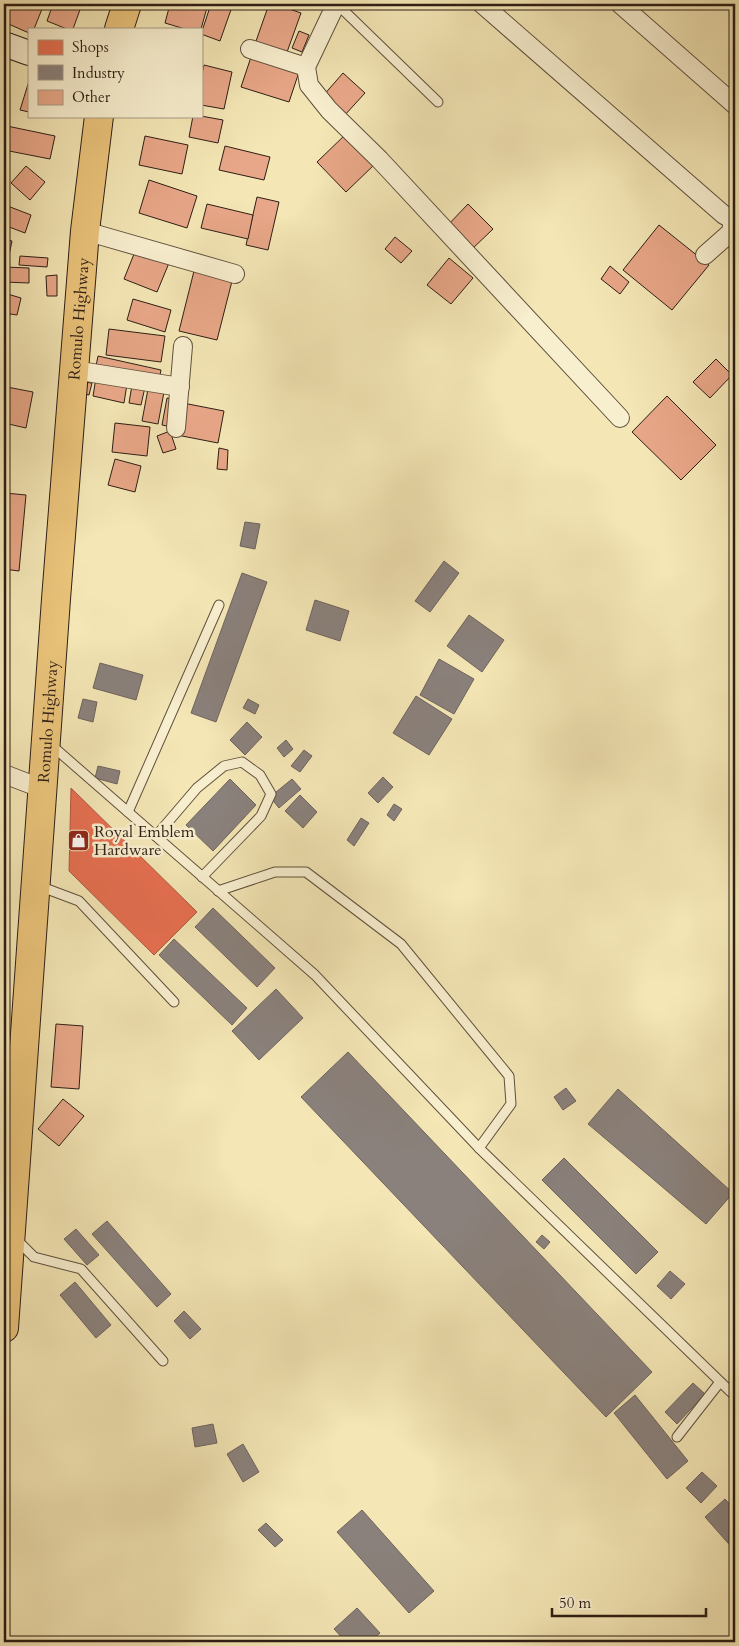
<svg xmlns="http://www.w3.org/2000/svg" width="739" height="1646" font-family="Cardo,serif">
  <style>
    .shops { fill: #e76f51; stroke: #af573f }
    .industry { fill: #8a817c; stroke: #6e635d }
    .building { fill: #e8a788; stroke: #2d1e15 }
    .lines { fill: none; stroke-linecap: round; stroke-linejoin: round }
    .lane-casing { stroke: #5f503d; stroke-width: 11 }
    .street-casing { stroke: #5f503d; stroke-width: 20 }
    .secondary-casing { stroke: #2d1e15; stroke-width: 26 }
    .highway-casing { stroke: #2d1e15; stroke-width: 30 }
    .lane { stroke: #f8efcf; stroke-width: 9 }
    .street { stroke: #f8efcf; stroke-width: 18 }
    .secondary { stroke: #f8efcf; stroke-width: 24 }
    .highway { stroke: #eac37a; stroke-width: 28 }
    .labels { text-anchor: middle; stroke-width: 5; stroke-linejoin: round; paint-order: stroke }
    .street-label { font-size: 16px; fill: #2d1e15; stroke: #f8efcf }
    .poi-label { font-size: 16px; fill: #2d1e15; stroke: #f8efcf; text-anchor: start }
  </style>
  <rect width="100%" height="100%" fill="#f4e6b5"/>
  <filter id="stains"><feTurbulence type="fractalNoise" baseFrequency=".004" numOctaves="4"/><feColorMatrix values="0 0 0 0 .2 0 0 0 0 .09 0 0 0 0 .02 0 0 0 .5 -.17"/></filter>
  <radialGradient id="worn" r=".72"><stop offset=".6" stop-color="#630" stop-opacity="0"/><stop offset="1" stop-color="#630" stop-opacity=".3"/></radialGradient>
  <polygon class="shops" points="71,788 197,912 154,955 69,871"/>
  <g class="industry">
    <polygon points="245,522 260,524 255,549 240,546"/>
    <polygon points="444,561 459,573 430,612 415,601"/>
    <polygon points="242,573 267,582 216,722 191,713"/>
    <polygon points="315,600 349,611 340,641 306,630"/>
    <polygon points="469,615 504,640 482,672 447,646"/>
    <polygon points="439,659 474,679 454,714 420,695"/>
    <polygon points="100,663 143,675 136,700 93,688"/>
    <polygon points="416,696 452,719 429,755 393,733"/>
    <polygon points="83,699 97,702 93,722 78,718"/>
    <polygon points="248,699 259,705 255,714 243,708"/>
    <polygon points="247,722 262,737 245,755 230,740"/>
    <polygon points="286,740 293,749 284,757 277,748"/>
    <polygon points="304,750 312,756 300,772 291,766"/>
    <polygon points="98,766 120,771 117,784 95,778"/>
    <polygon points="383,777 393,787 378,803 368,793"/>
    <polygon points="230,779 256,805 213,851 186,825"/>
    <polygon points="292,779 301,789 279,808 270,797"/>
    <polygon points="300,795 317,812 303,828 285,811"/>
    <polygon points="394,804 402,809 394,821 387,815"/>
    <polygon points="361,818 369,823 354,846 347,840"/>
    <polygon points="213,908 275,968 257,987 195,927"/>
    <polygon points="174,939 247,1008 232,1025 159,955"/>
    <polygon points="276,989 303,1018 259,1060 232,1031"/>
    <polygon points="348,1052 652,1372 606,1417 301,1097"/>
    <polygon points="566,1088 576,1101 563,1110 554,1097"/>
    <polygon points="618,1089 733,1193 706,1224 588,1124"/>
    <polygon points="564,1158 658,1252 636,1274 542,1180"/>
    <polygon points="107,1221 171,1294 157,1307 92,1234"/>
    <polygon points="76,1229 99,1255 87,1265 64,1239"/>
    <polygon points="542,1235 550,1242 544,1249 536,1242"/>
    <polygon points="735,1260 735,1273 729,1266"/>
    <polygon points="670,1271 685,1284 671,1299 657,1286"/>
    <polygon points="75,1282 111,1325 96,1338 60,1295"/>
    <polygon points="184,1311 201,1329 190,1339 174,1321"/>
    <polygon points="693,1383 705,1394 677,1424 665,1412"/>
    <polygon points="635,1395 688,1461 667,1479 614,1413"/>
    <polygon points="213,1424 217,1443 195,1447 192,1428"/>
    <polygon points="243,1444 259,1472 243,1482 227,1454"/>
    <polygon points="702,1472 717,1486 701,1503 686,1488"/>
    <polygon points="725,1499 735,1510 735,1551 705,1517"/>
    <polygon points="362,1510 434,1591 409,1613 337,1532"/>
    <polygon points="266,1523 283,1540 275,1547 258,1530"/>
    <polygon points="357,1608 380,1633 370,1642 346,1642 334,1629"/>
  </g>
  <g class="building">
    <polygon points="4,4 44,4 34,29 29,29 29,33 4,22"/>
    <polygon points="53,4 82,4 73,29 67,29 47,21"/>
    <polygon points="170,4 208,4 201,29 185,29 165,23"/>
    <polygon points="211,4 233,4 220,41 201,34"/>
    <polygon points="269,4 275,4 301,13 286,55 255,44"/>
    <polygon points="299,31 309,35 302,52 292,48"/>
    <polygon points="251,57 299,72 289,102 241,87"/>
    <polygon points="204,65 232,72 224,109 201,105 201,78"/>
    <polygon points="343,73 365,93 344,116 322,97"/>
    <polygon points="29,81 29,112 20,110"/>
    <polygon points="193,116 201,116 223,120 218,143 189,137"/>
    <polygon points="7,126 55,136 50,159 4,150"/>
    <polygon points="347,133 376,163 346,192 317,162"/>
    <polygon points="145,136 188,145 182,174 139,165"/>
    <polygon points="225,146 270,157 264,180 219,170"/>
    <polygon points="26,166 45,182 30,200 11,183"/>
    <polygon points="149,180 197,196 187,228 139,213"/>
    <polygon points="257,197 279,202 268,250 246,245"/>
    <polygon points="207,204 253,215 248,239 201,228"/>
    <polygon points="468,204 493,229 470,251 447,226"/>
    <polygon points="5,205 31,215 25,233 4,225"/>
    <polygon points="659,225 709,265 672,310 623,270"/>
    <polygon points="395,237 412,251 401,263 385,249"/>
    <polygon points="4,239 12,241 7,265 4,265"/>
    <polygon points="136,249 169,263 157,292 124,279"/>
    <polygon points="20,256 48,258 47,267 19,265"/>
    <polygon points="449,258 473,278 451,304 427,285"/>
    <polygon points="610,266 629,282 620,294 601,279"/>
    <polygon points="4,267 29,268 29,283 4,282"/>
    <polygon points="194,271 232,281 217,340 179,331"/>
    <polygon points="57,275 57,296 47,296 46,276"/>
    <polygon points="4,293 21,298 17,315 4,313"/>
    <polygon points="133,299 171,310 165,332 127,320"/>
    <polygon points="109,329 165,336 161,362 106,355"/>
    <polygon points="98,356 161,370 159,380 96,366"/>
    <polygon points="716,359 732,375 710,398 693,382"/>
    <polygon points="96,378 127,384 124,403 93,396"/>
    <polygon points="83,382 92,383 89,395 80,393"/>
    <polygon points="132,385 145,387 141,405 129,403"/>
    <polygon points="7,387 33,392 26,428 4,423 4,403"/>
    <polygon points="148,389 164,392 158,424 142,421"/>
    <polygon points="667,396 716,445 681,480 632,432"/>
    <polygon points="167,398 178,400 172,427 162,425"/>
    <polygon points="183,403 224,411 218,443 177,435"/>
    <polygon points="115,423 150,427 147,456 112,452"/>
    <polygon points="170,431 176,449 163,453 157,436"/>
    <polygon points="219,448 228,450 227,470 217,469"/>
    <polygon points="115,459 141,466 135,492 108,485"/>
    <polygon points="5,493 26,495 19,571 4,569 4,510"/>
    <polygon points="56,1024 83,1026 79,1089 51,1087"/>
    <polygon points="63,1099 84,1116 59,1146 38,1129"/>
  </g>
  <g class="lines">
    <defs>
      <g id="lane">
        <polyline points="337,4 438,102"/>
        <polyline points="50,744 315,975 479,1148 735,1396"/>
        <polyline points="128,812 219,605"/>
        <polyline points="156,836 197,788 224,766 242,762 260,775 271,794 261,816 202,877"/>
        <polyline points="39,886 79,901 174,1002"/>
        <polyline points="218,891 275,872 306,872 401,944 509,1076 511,1104 479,1148"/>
        <polyline points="16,1239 34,1257 81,1269 163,1361"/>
        <polyline points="677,1437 720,1382"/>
      </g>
      <g id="street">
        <polyline points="336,4 306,67 309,85 329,110 380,160 620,418"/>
        <polyline points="482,4 724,215 733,220 731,232 705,255"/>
        <polyline points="620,4 735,105"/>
        <polyline points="250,49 306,67"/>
        <polyline points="85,231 235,274"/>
        <polyline points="74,370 180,387"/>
        <polyline points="176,428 183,346"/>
        <polyline points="4,774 43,789"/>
      </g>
      <polyline id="secondary" points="4,44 29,53"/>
      <g id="highway">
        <polyline points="119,29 127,4"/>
        <path id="s1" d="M4,1328L56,599L85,231L99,116"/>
      </g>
    </defs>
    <use href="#lane" class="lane-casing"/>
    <use href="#street" class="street-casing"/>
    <use href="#secondary" class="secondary-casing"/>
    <use href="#highway" class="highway-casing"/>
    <use href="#lane" class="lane"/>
    <use href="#street" class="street"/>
    <use href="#secondary" class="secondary"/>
    <use href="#highway" class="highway"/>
  </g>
  <defs>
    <symbol id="shop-square" viewBox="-11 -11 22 22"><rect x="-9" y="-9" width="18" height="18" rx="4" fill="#8f2418" stroke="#f8efcf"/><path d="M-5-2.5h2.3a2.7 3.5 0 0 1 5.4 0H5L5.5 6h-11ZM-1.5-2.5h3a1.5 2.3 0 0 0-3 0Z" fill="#fff"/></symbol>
  </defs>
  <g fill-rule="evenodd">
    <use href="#shop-square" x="66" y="828" width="25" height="25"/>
  </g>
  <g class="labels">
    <g class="street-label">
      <text dy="6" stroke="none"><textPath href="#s1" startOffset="1012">Romulo Highway</textPath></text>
      <text dy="6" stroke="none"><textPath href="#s1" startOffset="608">Romulo Highway</textPath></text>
    </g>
    <g class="poi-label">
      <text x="94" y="837">Royal Emblem<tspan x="94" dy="18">Hardware</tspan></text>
    </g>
  </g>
  <rect width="739" height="1646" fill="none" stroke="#f4e6b5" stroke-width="20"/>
  <rect x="5" y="5" width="729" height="1636" fill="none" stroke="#2d1e15" stroke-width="2.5"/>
  <rect x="10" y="10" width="719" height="1626" fill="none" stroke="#2d1e15"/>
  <rect x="28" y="28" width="175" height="90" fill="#f8efcf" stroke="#a79b85"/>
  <rect x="38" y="40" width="25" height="15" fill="#e76f51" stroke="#a79b85"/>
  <text x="72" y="52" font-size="15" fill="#2d1e15">Shops</text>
  <rect x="38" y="65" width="25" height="15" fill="#8a817c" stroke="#a79b85"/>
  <text x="72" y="78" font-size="15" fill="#2d1e15">Industry</text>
  <rect x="38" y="90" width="25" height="15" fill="#e8a788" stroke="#a79b85"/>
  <text x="72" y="102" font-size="15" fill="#2d1e15">Other</text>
  <path d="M552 1608v8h154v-8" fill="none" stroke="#2d1e15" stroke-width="2.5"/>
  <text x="559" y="1608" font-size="15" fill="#2d1e15" stroke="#f8efcf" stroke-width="4" paint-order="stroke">50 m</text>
  <rect width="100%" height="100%" filter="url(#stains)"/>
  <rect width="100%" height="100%" fill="url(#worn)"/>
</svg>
